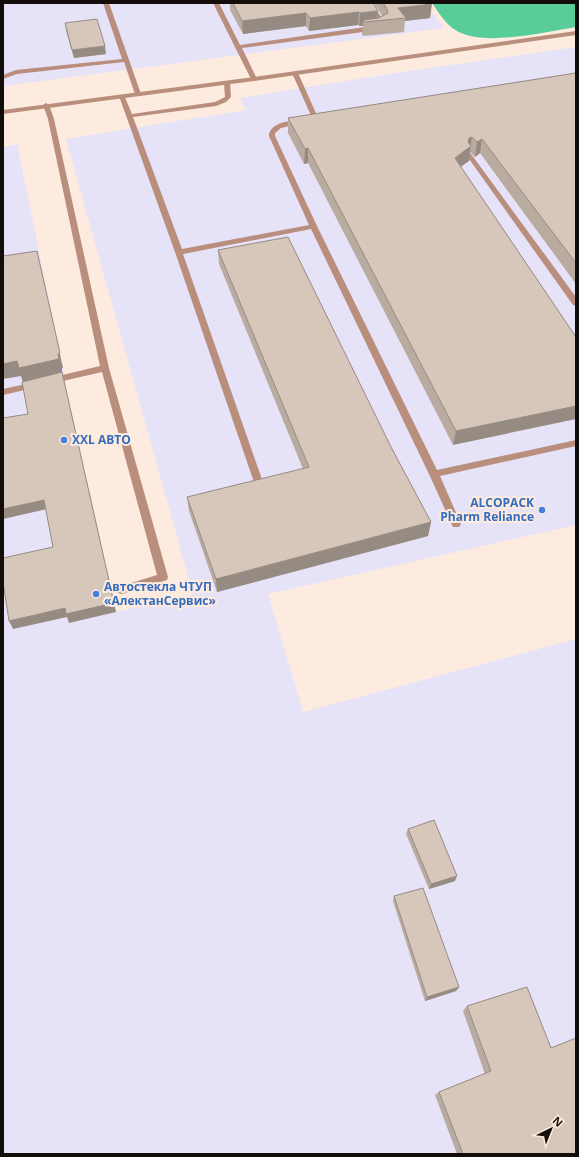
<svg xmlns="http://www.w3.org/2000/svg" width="579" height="1157" font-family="'Open Sans',sans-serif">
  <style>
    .industrial { fill: #e6e2f8 }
    .forest { fill: #58cc99 }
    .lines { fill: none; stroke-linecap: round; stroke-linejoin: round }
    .lane { fill: #b98e7d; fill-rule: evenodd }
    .street { fill: #b98e7d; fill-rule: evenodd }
    .wall { fill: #b9aba0 }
    .shaded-wall { fill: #968b82 }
    .building { fill: #d7c7ba; stroke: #968b82 }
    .shop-dot { fill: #3f7fe0; stroke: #fcebde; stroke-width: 1.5 }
    .labels { text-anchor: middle; stroke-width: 4; stroke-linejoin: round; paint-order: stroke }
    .shop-label { font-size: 12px; font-weight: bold; fill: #366cbe; stroke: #fcebde; text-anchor: start }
  </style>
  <rect width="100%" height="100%" fill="#fcebde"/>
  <g class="industrial">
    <polygon points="3,3 425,3 444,28 3,86"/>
    <polygon points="576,47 576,525 268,594 303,712 576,639 576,1154 3,1154 3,147 17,144 63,368 66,389 117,612 193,594 66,139 246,110 240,98 408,71"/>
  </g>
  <path class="forest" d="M432,3H576V27C545,32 484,47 457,31C446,25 439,13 432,3Z"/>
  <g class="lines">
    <g class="lane">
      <polygon points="103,3 109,3 141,94 140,95 135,94 124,62 17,74 3,79 3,75 16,70 122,59"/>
      <polygon points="213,3 219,3 240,45 379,25 366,3 372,3 385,23 385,26 378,30 242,48 257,79 254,81 251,79"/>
      <polygon points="295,71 298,73 319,120 318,121 313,120 292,73"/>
      <path d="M227,81L230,83L231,97L226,102L216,106L133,117L182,249L309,225L269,136C269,123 292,119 302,121V123L281,128L275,133V136L317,226L437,470L576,440V446L440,476L461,524L459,527H453L429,474L311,229L183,254L264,485L262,488H256L175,252L119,96L124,95L132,114L215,102L225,97L224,83Z"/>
      <polygon points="46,103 49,105 54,119 109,368 168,577 167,580 122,594 118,593 117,590 118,587 157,575 102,372 50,384 46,381 50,378 100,366 48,119 43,105"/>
      <polygon points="469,153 471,154 576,297 576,306 573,305 467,156 467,154"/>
      <polygon points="35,382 39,385 38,387 3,395 3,389"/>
    </g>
    <polygon class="street" points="576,31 576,35 254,81 3,114 3,110 254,77"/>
  </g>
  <g class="wall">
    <polygon points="230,3 373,3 378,11 377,18 379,18 382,16 374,3 431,3 430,18 405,21 404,32 363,36 362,34 363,26 359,26 358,25 309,31 306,26 243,34 230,10"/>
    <polygon points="65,23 106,54 74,58 66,31"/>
    <polygon points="576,73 576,284 480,153 475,157 470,152 469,161 461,167 576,337 453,445 308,163 304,164 288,133 288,118"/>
    <polygon points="218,250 391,447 431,522 428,536 217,592 189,511 187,497 303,469 219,264"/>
    <polygon points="408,829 455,881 429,889 406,834"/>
    <polygon points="394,896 459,987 456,991 425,1001 393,901"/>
    <polygon points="467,1006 551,1048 576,1154 457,1154 435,1095 439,1092 485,1074 463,1011"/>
  </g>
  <g class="shaded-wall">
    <polygon points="432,4 430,18 405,21 406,18 398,8"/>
    <polygon points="378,11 377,21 363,20 363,26 359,26 360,13"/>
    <polygon points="359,12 358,25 309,31 310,18"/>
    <polygon points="306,13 306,26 243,34 242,21"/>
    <polygon points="105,46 106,54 74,58 72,50"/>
    <polygon points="472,137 469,161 452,172 455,158 469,138"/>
    <polygon points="482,139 480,153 475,157 477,142"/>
    <polygon points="308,148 308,163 304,164 305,149"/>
    <polygon points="37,251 63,368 62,368 62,373 116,612 69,623 67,617 13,629 9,621 65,608 23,383 21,376 3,379 3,364"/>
    <polygon points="576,406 576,419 453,445 456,431"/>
    <polygon points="44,500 47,509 3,519 3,509"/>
    <polygon points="431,522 428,536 217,592 216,579"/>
    <polygon points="457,876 455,881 429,889 431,884"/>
    <polygon points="459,987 456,991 425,1001 427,997"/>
  </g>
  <g class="building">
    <polygon points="233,3 373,3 378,11 360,13 359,12 310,18 306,13 242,21"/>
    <polygon points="383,3 431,3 432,4 398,8 406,18 364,22 363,20 379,18 388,13 387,9"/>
    <polygon points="97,19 105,46 72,50 65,23"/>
    <polygon points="576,73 576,263 482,139 477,142 472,137 469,138 468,142 471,146 455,158 576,337 576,406 456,431 308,148 305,149 288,118"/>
    <polygon points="288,237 391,447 431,522 216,579 187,497 309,467 218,250"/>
    <polygon points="37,251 60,353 58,354 59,359 19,368 17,361 3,364 3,256"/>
    <polygon points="62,372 114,603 66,614 65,608 9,621 3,582 3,558 53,547 44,500 3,509 3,418 28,414 22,382"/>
    <polygon points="434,820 457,876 431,884 408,829"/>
    <polygon points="423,888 459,987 427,997 394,896"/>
    <polygon points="527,987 551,1048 576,1038 576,1154 463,1154 439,1092 491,1071 467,1006"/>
  </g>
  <g class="shop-dot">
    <circle cx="64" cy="440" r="4"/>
    <circle cx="542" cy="510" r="4"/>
    <circle cx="96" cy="594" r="4"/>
  </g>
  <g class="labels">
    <g class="shop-label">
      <text x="72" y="444">XXL АВТО</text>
      <text x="534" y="507" text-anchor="end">ALCOPACK<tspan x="534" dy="14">Pharm Reliance</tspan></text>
      <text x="104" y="591">Автостекла ЧТУП<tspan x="104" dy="14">«АлектанСервис»</tspan></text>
    </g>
  </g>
  <rect width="579" height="1157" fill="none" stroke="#130d09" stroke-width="8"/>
  <g transform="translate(551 1129) rotate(43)" stroke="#fcebde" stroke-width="3" paint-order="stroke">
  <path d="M0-3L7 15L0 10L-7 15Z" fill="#130d09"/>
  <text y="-6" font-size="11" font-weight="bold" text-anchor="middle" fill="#130d09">N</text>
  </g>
</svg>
